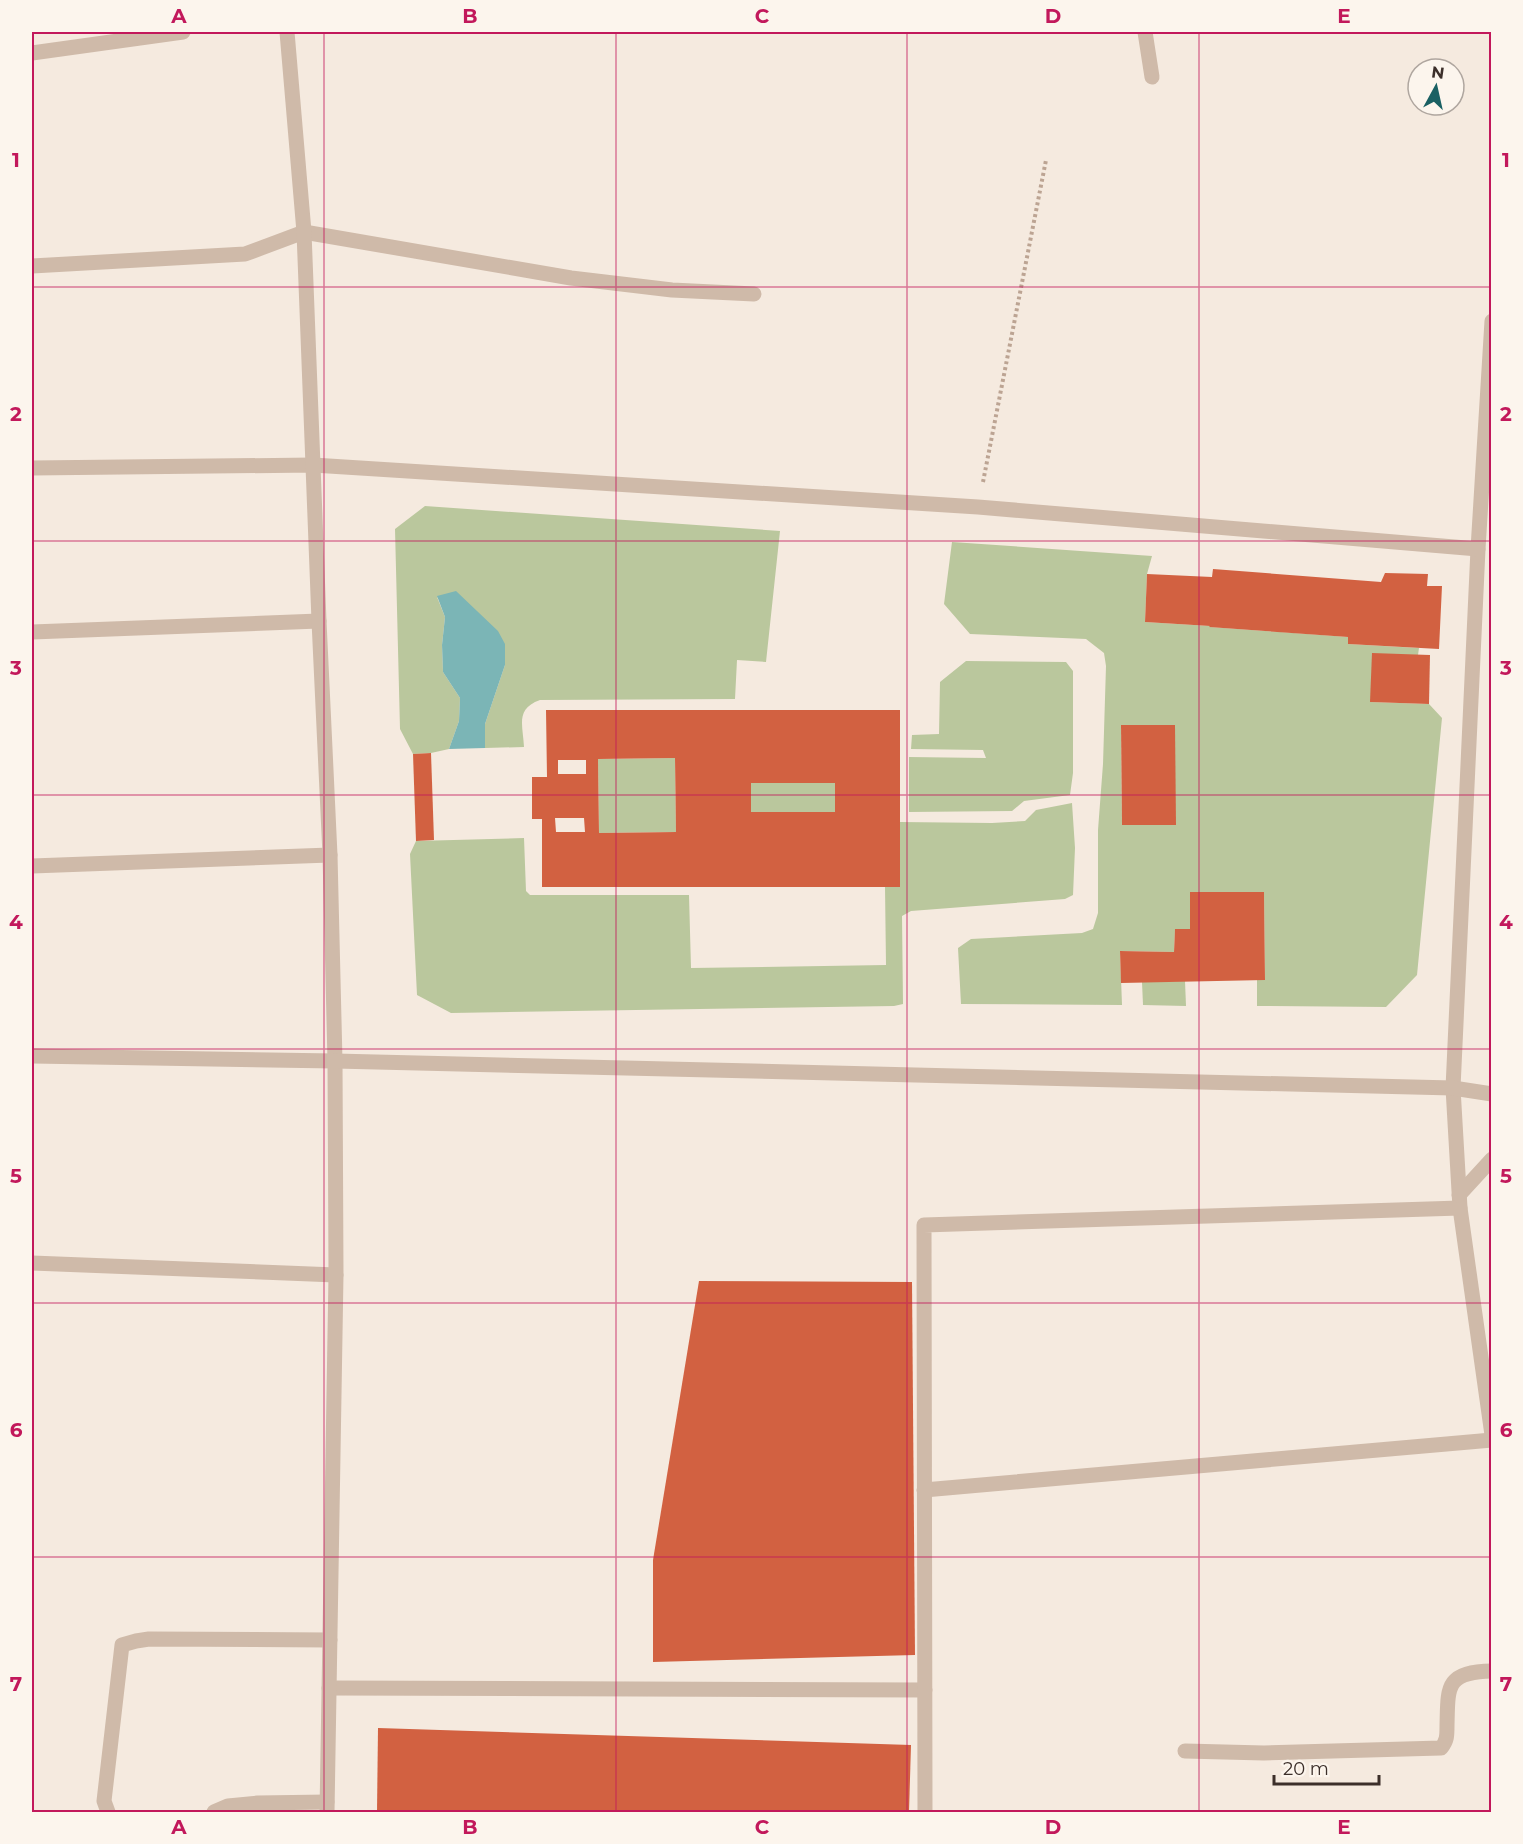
<svg xmlns="http://www.w3.org/2000/svg" width="1523" height="1844" font-family="Montserrat,sans-serif">
  <style>
    .green { fill: #bac79d; fill-rule: evenodd }
    .water { fill: #7bb5b6 }
    .building { fill: #d26141; fill-rule: evenodd }
    .lines { fill: none; stroke-linecap: round; stroke-linejoin: round }
    .path { stroke: #bca493; stroke-width: 4; stroke-dasharray: 3 3; stroke-linecap: butt }
    .service { stroke: #cfbaa9; stroke-width: 15 }
    .minor { stroke: #cfbaa9; stroke-width: 15 }
    .tertiary { stroke: #cfbaa9; stroke-width: 15 }
    .grid { fill: none; stroke: #c2185b; stroke-width: 1.5; stroke-opacity: 0.55 }
    .neatline { fill: none; stroke: #c2185b; stroke-width: 2 }
    .grid-label { font-size: 20px; text-anchor: middle; font-weight: bold; fill: #c2185b }
  </style>
  <rect width="100%" height="100%" fill="#f5eadf"/>
  <g class="green">
    <path d="M425,506L780,531L766,662L737,660L735,699L540,700C515,709 523,725 524,747L485,748V724L505,665L437,597L445,617L442,645L443,672L460,698L459,721L449,749L431,753L413,754L400,729L395,529Z"/>
    <path d="M952,542L1152,556L1147,574L1145,622L1210,626V627L1348,637V644L1419,648L1418,655L1370,702L1429,704L1442,718L1417,975L1386,1007L1257,1006V980L1265,979L1264,892H1191L1190,929L1175,930L1174,952L1120,951L1122,1005L961,1004L958,948L971,939L1082,933L1093,929L1098,913V830L1103,764L1106,666L1104,653L1086,639L970,634L944,604ZM1121,725L1173,825H1122Z"/>
    <polygon points="966,661 1066,662 1073,671 1073,773 1070,795 1024,801 1012,811 909,812 909,757 986,758 983,750 911,749 912,735 939,734 940,682"/>
    <polygon points="675,758 676,832 599,833 598,759"/>
    <rect x="751" y="783" width="84" height="29"/>
    <polygon points="1072,803 1075,848 1073,895 1065,899 911,911 902,916 903,1004 894,1006 451,1013 417,995 410,854 416,841 524,838 526,891 530,895 689,895 691,968 886,965 885,887 900,886 900,822 992,823 1025,821 1036,810"/>
    <polygon points="1185,981 1186,1006 1143,1005 1142,982"/>
  </g>
  <polygon class="water" points="456,591 498,631 505,644 505,665 485,724 485,748 449,749 459,721 460,698 443,672 442,645 445,617 437,596"/>
  <g class="building">
    <polygon points="1213,569 1381,582 1385,573 1428,574 1427,586 1442,586 1439,649 1348,644 1348,637 1209,627 1210,626 1145,622 1147,574 1212,577"/>
    <polygon points="1372,653 1430,655 1429,704 1370,702"/>
    <path d="M546,710H900V887H542V819H532V777H547ZM675,758L676,832L599,833L598,759ZM558,760H586V774H558ZM751,783H835V812H751ZM555,818H584L585,832H556Z"/>
    <polygon points="1121,725 1175,725 1176,825 1122,825"/>
    <polygon points="431,753 434,840 416,841 413,754"/>
    <polygon points="1190,892 1264,892 1265,980 1121,983 1120,951 1174,952 1175,929 1190,929"/>
    <polygon points="699,1281 912,1282 915,1655 653,1662 653,1560"/>
    <polygon points="378,1728 911,1745 909,1812 377,1812"/>
  </g>
  <g class="lines">
    <polyline class="path" points="983,482 1046,160"/>
    <g class="service">
      <path d="M1185,1751L1264,1753L1441,1748C1447,1741 1447,1736 1447,1726C1448,1687 1445,1672 1492,1671"/>
      <polyline points="108,1812 104,1801 122,1645 136,1641 149,1639 330,1640"/>
      <polyline points="214,1812 228,1806 258,1803 327,1802"/>
    </g>
    <g class="minor">
      <polyline points="1145,32 1152,77"/>
      <polyline points="32,53 183,32"/>
      <polyline points="32,266 245,254 304,232 571,278 672,290 754,294"/>
      <polyline points="1492,321 1478,549 1453,1088 1460,1208 1492,1435"/>
      <polyline points="32,468 313,465 978,507 1478,549"/>
      <polyline points="32,632 319,621"/>
      <polyline points="32,866 330,855"/>
      <polyline points="32,1263 336,1275"/>
      <polyline points="924,1490 1492,1440"/>
      <polyline points="329,1688 925,1690"/>
      <polyline points="925,1812 924,1225 1460,1208"/>
    </g>
    <g class="tertiary">
      <polyline points="287,32 304,232 319,621 330,855 335,1061 336,1275 327,1812"/>
      <polyline points="32,1056 335,1061 1453,1088 1492,1094"/>
      <polyline points="1459,1195 1492,1159"/>
    </g>
  </g>
  <path class="grid" d="M324,32V1812M616,32V1812M907,32V1812M1199,32V1812M32,287H1492M32,541H1492M32,795H1492M32,1049H1492M32,1303H1492M32,1557H1492"/>
  <rect width="1523" height="1844" fill="none" stroke="#fcf5ed" stroke-width="66"/>
  <g transform="translate(1436 87) rotate(8)"><circle r="28" fill="#fcf5ed" stroke="#afa69f" stroke-width="1.5"/>
  <path d="M0-4.5L10 22L0 15L-10 22Z" fill="#1a6063"/>
  <text y="-9" font-size="16" font-weight="bold" text-anchor="middle" fill="#3c2f2a">N</text>
  </g>
  <path d="M1274 1775v9h105v-9" fill="none" stroke="#3c2f2a" stroke-width="3"/>
  <text x="1283" y="1775" font-size="18" fill="#3c2f2a" stroke="#fcf5ed" stroke-width="4.5" paint-order="stroke">20 m</text>
  <rect x="33" y="33" width="1457" height="1778" class="neatline"/>
  <g class="grid-label">
    <text x="179" y="23">A</text>
    <text x="470" y="23">B</text>
    <text x="762" y="23">C</text>
    <text x="1053" y="23">D</text>
    <text x="1344" y="23">E</text>
    <text x="16" y="167">1</text>
    <text x="1506" y="167">1</text>
    <text x="16" y="421">2</text>
    <text x="1506" y="421">2</text>
    <text x="16" y="675">3</text>
    <text x="1506" y="675">3</text>
    <text x="16" y="929">4</text>
    <text x="1506" y="929">4</text>
    <text x="16" y="1183">5</text>
    <text x="1506" y="1183">5</text>
    <text x="16" y="1437">6</text>
    <text x="1506" y="1437">6</text>
    <text x="16" y="1691">7</text>
    <text x="1506" y="1691">7</text>
    <text x="179" y="1834">A</text>
    <text x="470" y="1834">B</text>
    <text x="762" y="1834">C</text>
    <text x="1053" y="1834">D</text>
    <text x="1344" y="1834">E</text>
  </g>
</svg>
